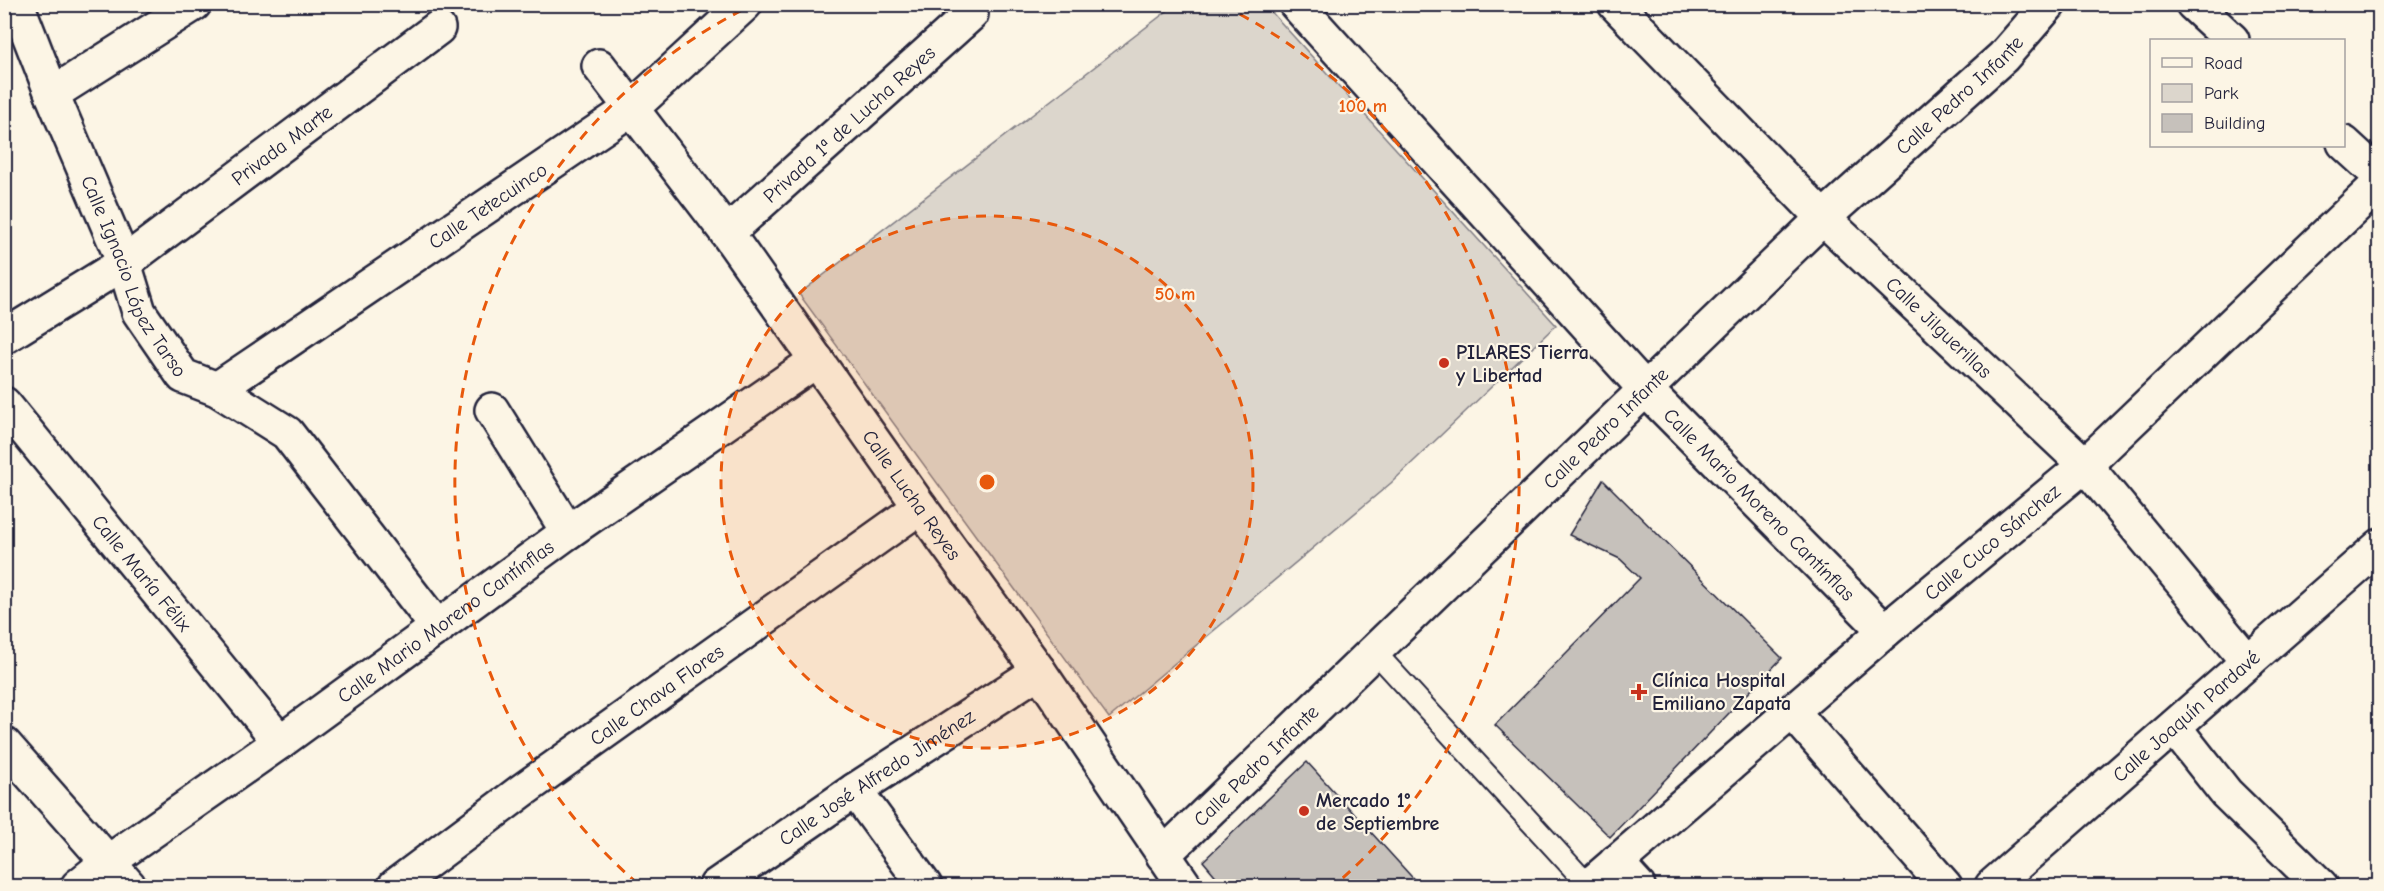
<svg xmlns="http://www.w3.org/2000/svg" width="2384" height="891" font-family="'Comic Neue',sans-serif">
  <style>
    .green { fill: #dcd6cc; stroke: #7f7c84; stroke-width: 1.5 }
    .building { fill: #c6c1bb; stroke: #22223b; stroke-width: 1.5 }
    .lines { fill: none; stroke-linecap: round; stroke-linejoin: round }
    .service-casing { stroke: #22223b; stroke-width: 24 }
    .minor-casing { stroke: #22223b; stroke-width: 38 }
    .service { stroke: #fcf5e5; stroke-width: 20 }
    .minor { stroke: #fcf5e5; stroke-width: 33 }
    .ring { fill: none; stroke: #e8590c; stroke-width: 3; stroke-dasharray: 10 8 }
    .poi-dot { fill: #c8321e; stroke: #fcf5e5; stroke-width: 2 }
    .labels { text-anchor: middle; stroke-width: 4.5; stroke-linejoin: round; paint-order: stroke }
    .street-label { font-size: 20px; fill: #22223b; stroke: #fcf5e5 }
    .poi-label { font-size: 20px; font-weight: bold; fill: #22223b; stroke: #fcf5e5; text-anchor: start }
    .centre { fill: #e8590c; stroke: #fcf5e5; stroke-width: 3 }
    .ring-label { font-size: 18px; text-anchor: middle; font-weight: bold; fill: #e8590c; stroke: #fcf5e5; stroke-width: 4.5; stroke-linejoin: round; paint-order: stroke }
  </style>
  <rect width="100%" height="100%" fill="#fcf5e5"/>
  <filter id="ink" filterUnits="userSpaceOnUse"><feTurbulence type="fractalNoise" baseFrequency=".0167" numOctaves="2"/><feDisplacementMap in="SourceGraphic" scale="12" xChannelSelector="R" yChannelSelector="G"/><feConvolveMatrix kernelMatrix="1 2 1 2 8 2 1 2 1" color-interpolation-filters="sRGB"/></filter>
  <g filter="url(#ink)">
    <polygon class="green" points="1265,5 1556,325 1391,483 1109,718 799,294 1175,5"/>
    <g class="building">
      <polygon points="1603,480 1782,658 1610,837 1495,725 1640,578 1620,559 1569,535"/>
      <polygon points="1307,762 1420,886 1224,886 1203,861"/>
    </g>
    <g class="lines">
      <defs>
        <polyline id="service" points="1374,651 1589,886"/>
        <g id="minor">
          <path id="s1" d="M17,4L52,94L124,263L139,312L183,376L217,389L287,433L438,628"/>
          <path id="s2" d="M1296,4L1645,389L1885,631"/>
          <path id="s3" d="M1615,4L1823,218L2085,465L2248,662"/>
          <polyline points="2193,4 2232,40"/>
          <path id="s4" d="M599,66L727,233L920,507L1039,671L1185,886"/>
          <polyline points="52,94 194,4"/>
          <polyline points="2344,143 2380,176"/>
          <polyline points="727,233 971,14"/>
          <path id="s5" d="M4,337L124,263L438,28"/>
          <path id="s6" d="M217,389L632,108L745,4"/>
          <path id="s7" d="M4,404L280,742"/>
          <polyline points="492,410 568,532"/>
          <polyline points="1792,711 1945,886"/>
          <polyline points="2174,727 2226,793 2321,886"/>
          <polyline points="4,744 129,886"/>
          <polyline points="855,790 925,886"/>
          <path id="s8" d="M1163,855L1823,218L2003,57L2049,4"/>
          <polyline points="1616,862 1638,886"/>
          <path id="s9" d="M78,886L108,862L280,742L568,532L817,360"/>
          <path id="s10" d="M395,886L523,790L920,507"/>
          <path id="s11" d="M716,886L855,790L1039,671"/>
          <path id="s12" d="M1589,886L1885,631L2085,465L2380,183"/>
          <path id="s13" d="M1992,886L2380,546"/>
        </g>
      </defs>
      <use href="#service" class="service-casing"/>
      <use href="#minor" class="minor-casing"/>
      <use href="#service" class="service"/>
      <use href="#minor" class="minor"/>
    </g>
  </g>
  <circle cx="987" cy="482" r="266" fill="#e8590c" fill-opacity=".12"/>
  <g class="ring">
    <circle cx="987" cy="482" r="266"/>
    <path d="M638 884A532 532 0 0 1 750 6M1224 6A532 532 0 0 1 1336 884"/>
  </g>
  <g class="poi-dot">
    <circle cx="1444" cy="363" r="6"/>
    <path d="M1636 683h6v6h6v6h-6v6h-6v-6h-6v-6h6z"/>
    <circle cx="1304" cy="811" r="6"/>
  </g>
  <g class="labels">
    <g class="street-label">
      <text dy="7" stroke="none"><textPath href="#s8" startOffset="1101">Calle Pedro Infante</textPath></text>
      <text transform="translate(849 124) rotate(-42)" y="7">Privada 1ª de Lucha Reyes</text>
      <text dy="7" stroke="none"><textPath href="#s5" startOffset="338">Privada Marte</textPath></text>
      <text dy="7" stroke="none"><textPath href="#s6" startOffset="327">Calle Tetecuinco</textPath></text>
      <text dy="7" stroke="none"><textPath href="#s1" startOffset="297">Calle Ignacio López Tarso</textPath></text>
      <text dy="7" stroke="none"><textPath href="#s3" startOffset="458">Calle Jilguerillas</textPath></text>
      <text dy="7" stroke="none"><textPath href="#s8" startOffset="615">Calle Pedro Infante</textPath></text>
      <text dy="7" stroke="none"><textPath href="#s4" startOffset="531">Calle Lucha Reyes</textPath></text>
      <text dy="7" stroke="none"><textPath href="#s2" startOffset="682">Calle Mario Moreno Cantínflas</textPath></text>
      <text dy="7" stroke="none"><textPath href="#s12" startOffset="530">Calle Cuco Sánchez</textPath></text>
      <text dy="7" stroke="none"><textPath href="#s7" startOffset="218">Calle María Félix</textPath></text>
      <text dy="7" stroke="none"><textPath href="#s9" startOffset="453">Calle Mario Moreno Cantínflas</textPath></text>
      <text dy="7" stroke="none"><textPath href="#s10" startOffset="324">Calle Chava Flores</textPath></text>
      <text dy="7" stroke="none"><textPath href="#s13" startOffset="258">Calle Joaquín Pardavé</textPath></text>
      <text dy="7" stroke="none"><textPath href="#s8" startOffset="129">Calle Pedro Infante</textPath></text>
      <text dy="7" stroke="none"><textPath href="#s11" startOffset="194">Calle José Alfredo Jiménez</textPath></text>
    </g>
    <g class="poi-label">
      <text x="1456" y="359">PILARES Tierra<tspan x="1456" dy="23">y Libertad</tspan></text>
      <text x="1652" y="687">Clínica Hospital<tspan x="1652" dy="23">Emiliano Zapata</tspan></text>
      <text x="1316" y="807">Mercado 1°<tspan x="1316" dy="23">de Septiembre</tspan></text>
    </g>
  </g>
  <circle cx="987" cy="482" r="9" class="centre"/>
  <g class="ring-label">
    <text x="1363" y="112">100 m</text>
    <text x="1175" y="300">50 m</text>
  </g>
  <rect width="2384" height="891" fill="none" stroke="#fcf5e5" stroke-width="24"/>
  <rect x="12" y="12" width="2360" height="867" fill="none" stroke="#22223b" stroke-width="2" filter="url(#ink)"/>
  <rect x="2150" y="39" width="195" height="108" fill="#fcf5e5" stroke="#a5a1a1" stroke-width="1.5"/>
  <rect x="2162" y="58" width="30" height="9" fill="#fcf5e5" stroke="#a5a1a1" stroke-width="1.5"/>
  <text x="2204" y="69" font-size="18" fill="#22223b">Road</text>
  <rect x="2162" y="84" width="30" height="18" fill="#dcd6cc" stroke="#a5a1a1" stroke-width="1.5"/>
  <text x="2204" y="99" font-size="18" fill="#22223b">Park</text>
  <rect x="2162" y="114" width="30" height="18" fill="#c6c1bb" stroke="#a5a1a1" stroke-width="1.5"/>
  <text x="2204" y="129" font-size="18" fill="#22223b">Building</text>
</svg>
